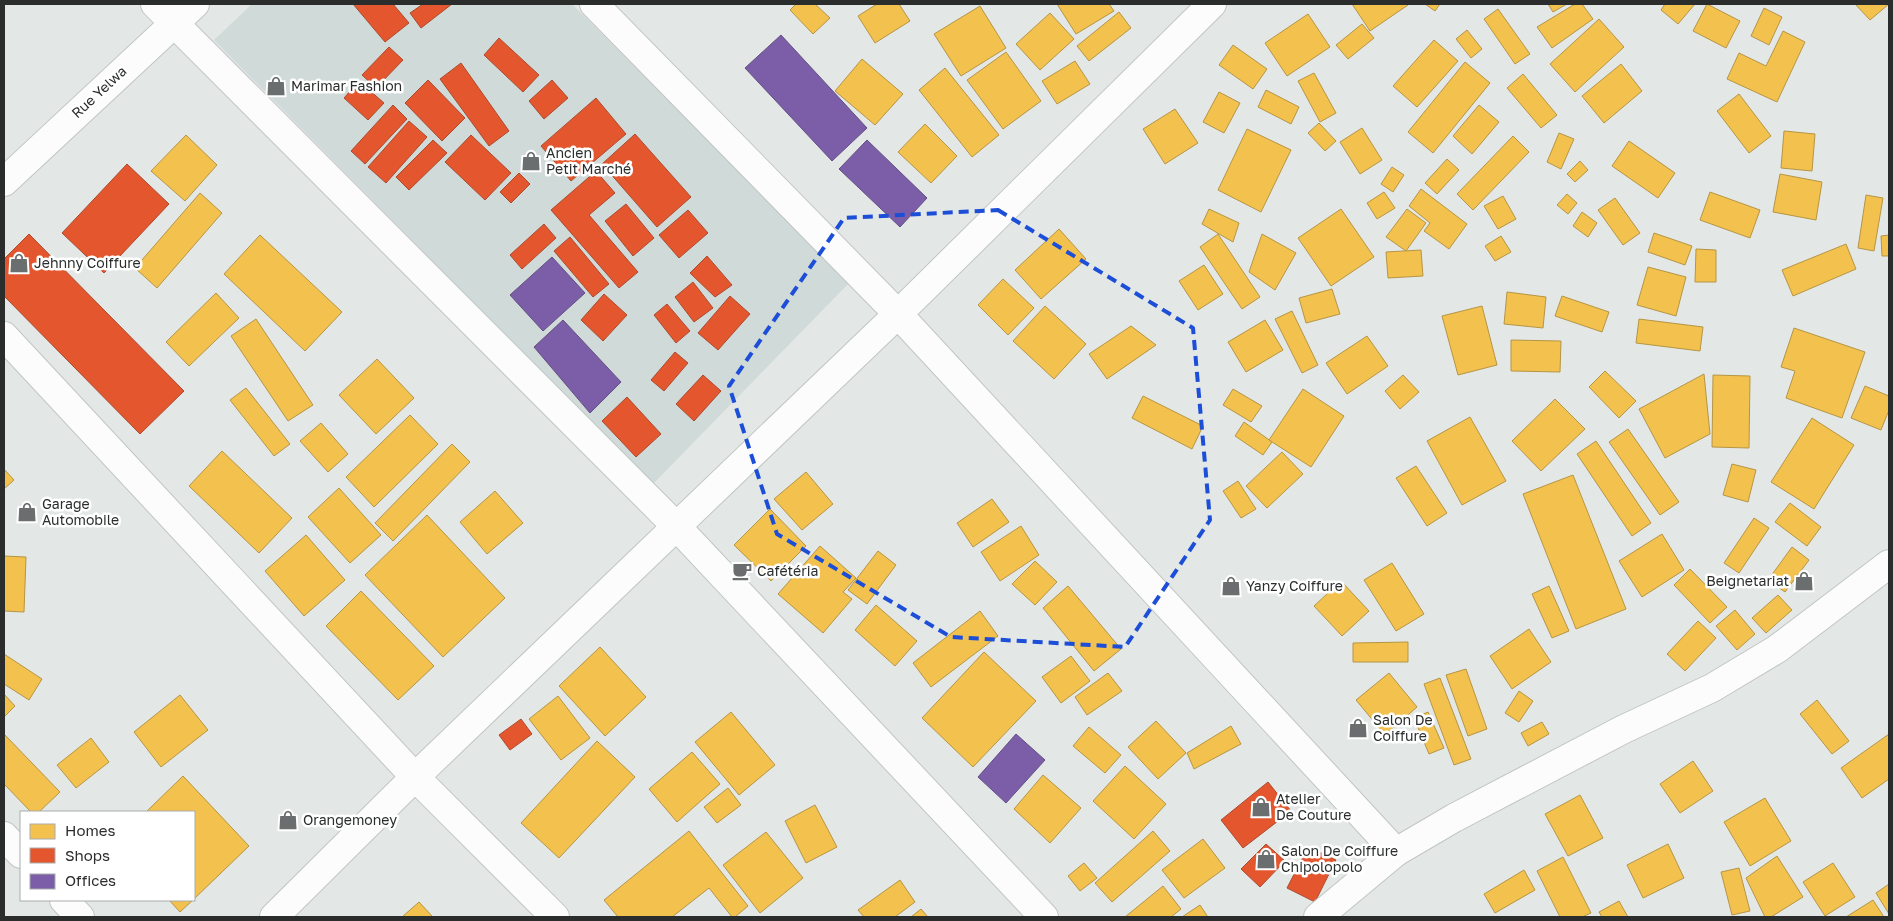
<svg xmlns="http://www.w3.org/2000/svg" width="1893" height="921" font-family="'Golos Text',sans-serif">
  <style>
    .built { fill: #d0dad9 }
    .homes { fill: #f2c14e; stroke: #b69544 }
    .shops { fill: #e4572e; stroke: #ac4a2e }
    .offices { fill: #7b5ea7; stroke: #634f82 }
    .lines { fill: none; stroke-linecap: round; stroke-linejoin: round }
    .street-casing { stroke: #c1c5c4; stroke-width: 30 }
    .secondary-casing { stroke: #c1c5c4; stroke-width: 30 }
    .street { stroke: #fbfcfb; stroke-width: 28 }
    .secondary { stroke: #fbfcfb; stroke-width: 28 }
    .marked { fill: none; stroke: #1d4ed8; stroke-width: 4; stroke-dasharray: 10 6; stroke-linejoin: round }
    .labels { text-anchor: middle; stroke-width: 5; stroke-linejoin: round; paint-order: stroke }
    .poi-label { font-size: 14px; fill: #2b2d2d; stroke: #fff; text-anchor: start }
    .street-label { font-size: 14px; fill: #2b2d2d; stroke: #fff }
  </style>
  <rect width="100%" height="100%" fill="#e3e8e7"/>
  <polygon class="built" points="252,4 572,4 850,282 653,484 214,40"/>
  <g class="homes">
    <polygon points="796,4 815,4 830,18 813,34 790,10"/>
    <polygon points="877,4 899,4 910,21 875,43 858,16"/>
    <polygon points="1057,4 1109,4 1114,11 1076,34"/>
    <polygon points="1352,4 1407,4 1408,5 1370,31"/>
    <polygon points="1425,4 1440,4 1435,11"/>
    <polygon points="1548,4 1567,4 1553,12"/>
    <polygon points="1575,4 1582,4 1593,19 1552,48 1537,27"/>
    <polygon points="1665,4 1695,4 1678,24 1661,10"/>
    <polygon points="1707,4 1740,21 1726,48 1693,31"/>
    <polygon points="1855,4 1889,4 1870,20"/>
    <polygon points="980,6 1006,48 961,76 934,34"/>
    <polygon points="1764,8 1782,17 1769,45 1751,36"/>
    <polygon points="1498,9 1530,54 1515,64 1484,19"/>
    <polygon points="1119,12 1131,28 1089,61 1077,46"/>
    <polygon points="1050,13 1074,39 1040,70 1016,44"/>
    <polygon points="1308,14 1330,47 1287,76 1265,43"/>
    <polygon points="1599,19 1624,47 1575,92 1550,64"/>
    <polygon points="1362,24 1374,38 1348,59 1336,45"/>
    <polygon points="1467,30 1482,49 1471,58 1456,39"/>
    <polygon points="1783,31 1805,42 1777,102 1727,79 1739,53 1766,66"/>
    <polygon points="1434,40 1458,61 1417,107 1393,86"/>
    <polygon points="1233,45 1267,69 1253,89 1219,65"/>
    <polygon points="1006,52 1041,101 1003,129 967,80"/>
    <polygon points="862,59 903,94 875,125 835,91"/>
    <polygon points="1075,61 1090,84 1057,104 1042,81"/>
    <polygon points="1465,62 1490,83 1433,153 1408,132"/>
    <polygon points="1621,64 1642,91 1604,123 1582,96"/>
    <polygon points="945,68 999,135 972,157 919,90"/>
    <polygon points="1314,73 1336,113 1320,122 1298,81"/>
    <polygon points="1523,74 1557,115 1541,128 1507,88"/>
    <polygon points="1266,90 1299,107 1291,124 1258,107"/>
    <polygon points="1219,92 1240,103 1224,133 1203,122"/>
    <polygon points="1739,94 1771,136 1749,153 1717,111"/>
    <polygon points="1479,105 1499,122 1472,154 1453,136"/>
    <polygon points="1175,109 1198,143 1165,164 1143,129"/>
    <polygon points="1319,123 1336,141 1325,151 1308,133"/>
    <polygon points="925,124 957,156 931,183 898,152"/>
    <polygon points="1362,128 1382,160 1360,174 1340,142"/>
    <polygon points="1247,129 1291,150 1261,212 1218,190"/>
    <polygon points="1784,131 1815,134 1812,171 1781,168"/>
    <polygon points="1559,133 1574,139 1561,169 1547,162"/>
    <polygon points="186,135 217,165 185,201 151,171"/>
    <polygon points="1513,136 1529,152 1473,210 1457,194"/>
    <polygon points="1629,141 1675,173 1658,198 1612,166"/>
    <polygon points="1447,159 1459,170 1437,194 1425,183"/>
    <polygon points="1580,161 1588,170 1575,182 1567,174"/>
    <polygon points="1392,167 1404,175 1393,192 1381,184"/>
    <polygon points="1780,174 1822,182 1816,220 1773,212"/>
    <polygon points="1421,189 1467,224 1449,249 1424,231 1430,223 1409,206"/>
    <polygon points="1384,192 1395,208 1377,219 1367,203"/>
    <polygon points="1710,192 1760,210 1750,238 1700,220"/>
    <polygon points="200,193 222,213 157,288 135,268"/>
    <polygon points="1567,194 1577,203 1568,214 1557,205"/>
    <polygon points="1866,195 1883,198 1874,251 1858,248"/>
    <polygon points="1503,196 1516,219 1498,229 1484,206"/>
    <polygon points="1615,198 1640,233 1623,245 1598,210"/>
    <polygon points="1209,209 1239,223 1233,242 1202,224"/>
    <polygon points="1341,209 1374,257 1331,286 1298,238"/>
    <polygon points="1407,209 1426,223 1406,251 1386,237"/>
    <polygon points="1582,212 1597,223 1588,237 1573,226"/>
    <polygon points="1059,229 1086,259 1041,299 1015,270"/>
    <polygon points="1654,233 1692,246 1685,265 1648,252"/>
    <polygon points="1218,234 1260,297 1242,309 1200,247"/>
    <polygon points="1262,234 1296,253 1275,290 1249,272"/>
    <polygon points="260,235 342,312 305,351 224,274"/>
    <polygon points="1889,235 1889,256 1882,256 1881,236"/>
    <polygon points="1501,236 1511,252 1495,261 1485,246"/>
    <polygon points="1846,244 1856,269 1793,296 1782,270"/>
    <polygon points="1696,249 1716,250 1716,282 1695,282"/>
    <polygon points="1421,250 1423,276 1388,278 1386,252"/>
    <polygon points="1204,265 1223,294 1198,310 1179,281"/>
    <polygon points="1648,267 1686,277 1676,316 1637,305"/>
    <polygon points="1003,279 1034,308 1008,335 978,305"/>
    <polygon points="1332,289 1340,314 1306,323 1299,298"/>
    <polygon points="1507,292 1546,297 1543,328 1504,324"/>
    <polygon points="216,293 239,318 189,366 166,342"/>
    <polygon points="1562,296 1609,312 1602,332 1555,316"/>
    <polygon points="1045,306 1086,344 1054,379 1013,341"/>
    <polygon points="1482,306 1497,365 1458,375 1442,316"/>
    <polygon points="1292,311 1318,365 1302,373 1275,319"/>
    <polygon points="256,319 313,405 288,421 231,336"/>
    <polygon points="1639,319 1703,327 1700,351 1636,343"/>
    <polygon points="1265,320 1283,350 1246,372 1228,342"/>
    <polygon points="1131,326 1156,345 1107,379 1089,354"/>
    <polygon points="1794,328 1865,352 1842,418 1786,398 1795,371 1781,367"/>
    <polygon points="1367,336 1388,366 1347,394 1326,363"/>
    <polygon points="1511,340 1561,341 1560,372 1511,371"/>
    <polygon points="377,359 414,398 376,434 339,395"/>
    <polygon points="1605,371 1636,401 1619,418 1589,387"/>
    <polygon points="1704,374 1710,434 1665,458 1639,409"/>
    <polygon points="1403,375 1419,392 1400,409 1385,391"/>
    <polygon points="1713,375 1750,376 1749,448 1712,447"/>
    <polygon points="1865,386 1889,396 1889,410 1881,430 1851,418"/>
    <polygon points="246,388 290,444 274,456 230,400"/>
    <polygon points="1233,389 1262,406 1251,422 1223,405"/>
    <polygon points="1303,389 1344,416 1311,467 1269,440"/>
    <polygon points="1143,396 1203,426 1192,449 1132,418"/>
    <polygon points="1555,399 1585,429 1541,471 1512,441"/>
    <polygon points="410,415 438,444 374,507 346,477"/>
    <polygon points="1470,417 1506,481 1462,505 1427,441"/>
    <polygon points="1812,418 1854,445 1814,509 1771,482"/>
    <polygon points="1244,422 1272,442 1263,455 1235,436"/>
    <polygon points="321,423 348,454 328,472 300,441"/>
    <polygon points="1628,429 1679,502 1660,515 1609,442"/>
    <polygon points="1596,441 1651,523 1632,536 1577,454"/>
    <polygon points="452,444 470,462 393,541 375,523"/>
    <polygon points="222,451 292,518 259,553 189,486"/>
    <polygon points="1282,452 1303,474 1267,508 1246,486"/>
    <polygon points="1732,464 1756,470 1748,502 1723,495"/>
    <polygon points="1416,466 1447,513 1427,526 1396,478"/>
    <polygon points="4,469 14,480 4,489"/>
    <polygon points="806,472 833,504 802,530 774,499"/>
    <polygon points="1573,475 1626,609 1576,629 1523,494"/>
    <polygon points="1238,481 1256,509 1241,518 1223,491"/>
    <polygon points="339,488 381,535 350,563 308,517"/>
    <polygon points="495,491 523,523 487,554 460,522"/>
    <polygon points="992,499 1009,522 973,547 957,523"/>
    <polygon points="1790,503 1821,527 1807,546 1775,522"/>
    <polygon points="770,509 806,546 771,581 734,545"/>
    <polygon points="427,515 505,598 443,657 365,575"/>
    <polygon points="1754,518 1769,528 1739,573 1724,563"/>
    <polygon points="1021,526 1039,555 1000,581 981,552"/>
    <polygon points="1662,534 1684,570 1642,597 1619,561"/>
    <polygon points="306,535 345,580 304,616 265,571"/>
    <polygon points="820,546 856,578 843,592 852,599 823,633 778,594"/>
    <polygon points="1792,547 1809,560 1785,592 1768,580"/>
    <polygon points="878,551 896,565 867,604 848,590"/>
    <polygon points="4,556 26,557 24,612 4,611"/>
    <polygon points="1035,561 1057,582 1035,605 1012,584"/>
    <polygon points="1392,563 1424,614 1396,631 1364,580"/>
    <polygon points="1690,569 1727,607 1710,623 1674,585"/>
    <polygon points="1341,581 1369,611 1342,636 1314,606"/>
    <polygon points="1068,586 1121,649 1094,671 1043,608"/>
    <polygon points="1549,586 1569,631 1552,638 1532,594"/>
    <polygon points="361,591 434,666 398,700 326,626"/>
    <polygon points="1778,595 1792,610 1766,633 1752,618"/>
    <polygon points="876,605 917,641 895,666 855,630"/>
    <polygon points="1735,610 1755,634 1737,650 1716,626"/>
    <polygon points="980,611 998,636 931,687 913,663"/>
    <polygon points="1698,621 1716,638 1685,671 1667,654"/>
    <polygon points="1529,629 1551,662 1512,689 1490,656"/>
    <polygon points="1408,642 1408,662 1353,662 1353,643"/>
    <polygon points="600,647 646,697 605,736 559,686"/>
    <polygon points="984,652 1036,701 973,767 922,718"/>
    <polygon points="4,654 42,679 29,700 4,684"/>
    <polygon points="1071,656 1090,681 1061,703 1042,677"/>
    <polygon points="1466,669 1487,729 1468,736 1446,675"/>
    <polygon points="1108,673 1122,691 1087,715 1075,697"/>
    <polygon points="1389,673 1417,707 1385,735 1356,700"/>
    <polygon points="1440,678 1471,759 1454,765 1424,684"/>
    <polygon points="1519,691 1533,701 1519,722 1505,713"/>
    <polygon points="4,694 15,706 4,717"/>
    <polygon points="180,695 208,730 161,767 134,732"/>
    <polygon points="558,696 590,738 561,760 529,719"/>
    <polygon points="1817,700 1849,741 1832,754 1800,714"/>
    <polygon points="731,712 775,765 739,795 695,742"/>
    <polygon points="1428,712 1444,748 1429,754 1414,718"/>
    <polygon points="1156,721 1186,753 1158,779 1128,747"/>
    <polygon points="1542,722 1549,734 1528,746 1521,733"/>
    <polygon points="1231,726 1241,744 1194,769 1187,753"/>
    <polygon points="1089,727 1121,755 1105,773 1073,746"/>
    <polygon points="4,734 60,792 39,812 31,812 4,784"/>
    <polygon points="1889,734 1889,779 1862,798 1841,768"/>
    <polygon points="91,738 109,762 76,788 57,765"/>
    <polygon points="597,741 635,777 559,858 521,823"/>
    <polygon points="692,752 720,784 677,822 649,789"/>
    <polygon points="1693,761 1713,791 1680,813 1660,784"/>
    <polygon points="1125,766 1166,804 1134,839 1093,801"/>
    <polygon points="1043,775 1081,808 1050,843 1014,809"/>
    <polygon points="183,776 249,846 194,899 194,812 146,812"/>
    <polygon points="728,788 741,805 717,823 704,807"/>
    <polygon points="1580,795 1603,838 1568,856 1545,814"/>
    <polygon points="1765,798 1791,841 1750,866 1724,822"/>
    <polygon points="815,805 837,847 806,863 785,821"/>
    <polygon points="689,831 748,906 735,917 732,917 709,888 672,917 618,917 604,900"/>
    <polygon points="1153,831 1170,851 1112,902 1095,883"/>
    <polygon points="766,832 803,878 760,913 723,865"/>
    <polygon points="1203,839 1225,868 1184,898 1162,870"/>
    <polygon points="1668,844 1684,878 1643,898 1627,865"/>
    <polygon points="1777,856 1803,897 1771,917 1765,917 1746,878"/>
    <polygon points="1563,857 1591,913 1582,917 1560,917 1537,871"/>
    <polygon points="1084,863 1097,878 1080,891 1068,876"/>
    <polygon points="1833,863 1855,897 1825,916 1803,882"/>
    <polygon points="1739,868 1750,911 1732,915 1721,872"/>
    <polygon points="1524,870 1535,890 1495,913 1484,894"/>
    <polygon points="900,880 915,902 895,917 864,917 858,910"/>
    <polygon points="1889,884 1889,914 1876,893"/>
    <polygon points="1163,886 1181,909 1171,917 1125,917"/>
    <polygon points="169,900 193,900 180,912"/>
    <polygon points="1873,900 1884,917 1846,917"/>
    <polygon points="1619,901 1628,917 1602,917 1599,912"/>
    <polygon points="419,902 433,917 402,917"/>
    <polygon points="1200,905 1208,917 1182,917"/>
    <polygon points="921,909 928,917 911,917"/>
  </g>
  <g class="shops">
    <polygon points="353,4 393,4 409,23 385,42"/>
    <polygon points="423,4 452,4 421,28 410,13"/>
    <polygon points="499,38 539,75 523,92 484,55"/>
    <polygon points="389,47 403,60 376,88 362,75"/>
    <polygon points="461,63 509,131 489,146 440,79"/>
    <polygon points="428,80 465,118 442,141 405,103"/>
    <polygon points="552,80 568,98 544,119 529,101"/>
    <polygon points="359,81 384,103 368,120 344,98"/>
    <polygon points="596,98 626,134 571,181 541,146"/>
    <polygon points="393,105 407,119 365,164 351,151"/>
    <polygon points="409,121 427,137 386,183 368,167"/>
    <polygon points="635,134 691,197 657,227 602,164"/>
    <polygon points="471,135 511,173 485,200 445,162"/>
    <polygon points="433,140 447,153 409,190 396,177"/>
    <polygon points="127,164 169,204 104,273 62,233"/>
    <polygon points="596,171 615,193 589,215 638,272 619,288 551,210"/>
    <polygon points="519,173 530,184 511,203 500,192"/>
    <polygon points="626,204 654,238 633,256 605,221"/>
    <polygon points="688,210 708,233 679,258 659,235"/>
    <polygon points="544,224 556,238 522,269 510,255"/>
    <polygon points="29,234 184,391 140,434 4,296 4,259"/>
    <polygon points="570,237 609,284 593,297 554,251"/>
    <polygon points="707,256 732,285 715,297 690,273"/>
    <polygon points="693,282 713,308 694,322 675,297"/>
    <polygon points="604,294 627,315 603,341 581,320"/>
    <polygon points="730,296 750,314 718,350 698,333"/>
    <polygon points="667,304 690,331 676,343 654,315"/>
    <polygon points="675,352 688,363 664,391 651,380"/>
    <polygon points="703,375 721,391 694,421 676,404"/>
    <polygon points="627,397 661,434 636,457 602,421"/>
    <polygon points="521,719 532,734 510,750 499,735"/>
    <polygon points="1268,782 1291,811 1243,848 1221,820"/>
    <polygon points="1266,844 1285,861 1260,887 1241,869"/>
    <polygon points="1308,847 1336,860 1315,902 1287,888"/>
  </g>
  <g class="offices">
    <polygon points="781,35 867,128 832,161 745,68"/>
    <polygon points="867,140 927,198 900,227 839,169"/>
    <polygon points="552,257 585,293 543,331 510,295"/>
    <polygon points="563,320 621,382 590,413 534,347"/>
    <polygon points="1016,734 1045,760 1006,803 978,777"/>
  </g>
  <g class="lines">
    <defs>
      <g id="street">
        <polyline points="155,4 677,527 1044,917"/>
        <polyline points="594,4 898,314 1396,852"/>
        <polyline points="4,182 195,4"/>
        <polyline points="4,336 415,777 555,917"/>
        <polyline points="4,836 21,854"/>
        <polyline points="64,900 80,917"/>
        <polyline points="274,917 415,777 898,314 1212,4"/>
      </g>
      <polyline id="secondary" points="1318,917 1396,852 1454,818 1624,729 1712,688 1777,649 1889,564"/>
    </defs>
    <use href="#street" class="street-casing"/>
    <use href="#secondary" class="secondary-casing"/>
    <use href="#street" class="street"/>
    <use href="#secondary" class="secondary"/>
  </g>
  <path class="marked" d="M998,210L1193,328L1210,520L1125,647L951,637L777,534L729,386L844,218Z"/>
  <defs>
    <symbol id="shop-bare" viewBox="-9 -9 18 18"><path d="M-5-2.5h2.3a2.7 3.5 0 0 1 5.4 0H5L5.5 6h-11ZM-1.5-2.5h3a1.5 2.3 0 0 0-3 0Z" fill="#6b6e6e" stroke="#fff" stroke-width="2.5" paint-order="stroke"/></symbol>
    <symbol id="cafe-bare" viewBox="-9 -9 18 18"><path d="M-5.5-4.5H6V0H3Q3 3.5 0 3.5H-2.5Q-5.5 3.5-5.5 0ZM3-3.2v2h1.7v-2ZM-6 4.5H4V6H-6Z" fill="#6b6e6e" stroke="#fff" stroke-width="2.5" paint-order="stroke"/></symbol>
  </defs>
  <g fill-rule="evenodd">
    <use href="#shop-bare" x="262" y="72" width="28" height="28"/>
    <use href="#shop-bare" x="517" y="147" width="28" height="28"/>
    <use href="#shop-bare" x="5" y="249" width="28" height="28"/>
    <use href="#shop-bare" x="13" y="498" width="28" height="28"/>
    <use href="#cafe-bare" x="728" y="557" width="28" height="28"/>
    <use href="#shop-bare" x="1790" y="567" width="28" height="28"/>
    <use href="#shop-bare" x="1217" y="572" width="28" height="28"/>
    <use href="#shop-bare" x="1344" y="714" width="28" height="28"/>
    <use href="#shop-bare" x="1247" y="793" width="28" height="28"/>
    <use href="#shop-bare" x="274" y="806" width="28" height="28"/>
    <use href="#shop-bare" x="1252" y="845" width="28" height="28"/>
  </g>
  <g class="labels">
    <g class="poi-label">
      <text x="291" y="91">Marimar Fashion</text>
      <text x="546" y="158">Ancien<tspan x="546" dy="16">Petit Marché</tspan></text>
      <text x="34" y="268">Jehnny Coiffure</text>
      <text x="42" y="509">Garage<tspan x="42" dy="16">Automobile</tspan></text>
      <text x="757" y="576">Cafétéria</text>
      <text x="1789" y="586" text-anchor="end">Beignetariat</text>
      <text x="1246" y="591">Yanzy Coiffure</text>
      <text x="1373" y="725">Salon De<tspan x="1373" dy="16">Coiffure</tspan></text>
      <text x="1276" y="804">Atelier<tspan x="1276" dy="16">De Couture</tspan></text>
      <text x="303" y="825">Orangemoney</text>
      <text x="1281" y="856">Salon De Coiffure<tspan x="1281" dy="16">Chipolopolo</tspan></text>
    </g>
    <g class="street-label">
      <text transform="translate(99 92) rotate(-43)" y="5">Rue Yelwa</text>
    </g>
  </g>
  <rect width="1893" height="921" fill="none" stroke="#2b2d2d" stroke-width="10"/>
  <rect x="20" y="811" width="175" height="90" fill="#ffffff" stroke="#aaabab"/>
  <rect x="30" y="824" width="25" height="15" fill="#f2c14e" stroke="#aaabab"/>
  <text x="65" y="836" font-size="15" fill="#2b2d2d">Homes</text>
  <rect x="30" y="848" width="25" height="15" fill="#e4572e" stroke="#aaabab"/>
  <text x="65" y="861" font-size="15" fill="#2b2d2d">Shops</text>
  <rect x="30" y="874" width="25" height="15" fill="#7b5ea7" stroke="#aaabab"/>
  <text x="65" y="886" font-size="15" fill="#2b2d2d">Offices</text>
</svg>
